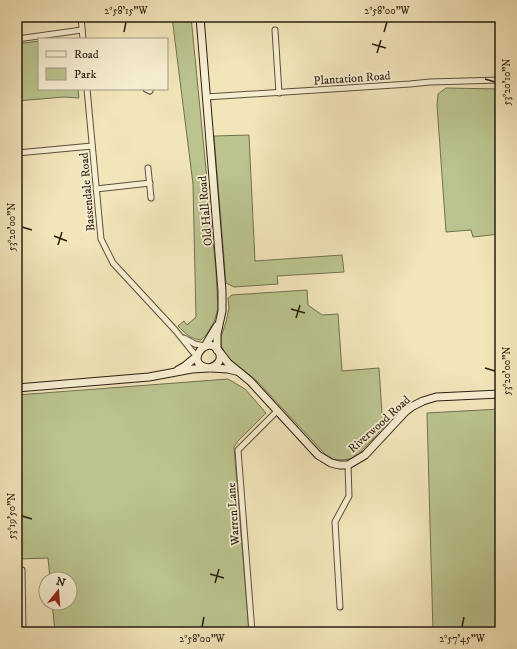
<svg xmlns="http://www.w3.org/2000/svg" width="517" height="649" font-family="'IM FELL DW Pica',serif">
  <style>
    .green { fill: #bbc48f; stroke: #727150 }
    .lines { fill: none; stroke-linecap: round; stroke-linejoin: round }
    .street-casing { stroke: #5b503b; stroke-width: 7 }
    .secondary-casing { stroke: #291e11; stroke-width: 9 }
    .street { stroke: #f7eed2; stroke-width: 5 }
    .secondary { stroke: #f7eed2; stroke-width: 7 }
    .ticks { fill: none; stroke: #291e11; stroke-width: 1.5 }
    .labels { text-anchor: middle; stroke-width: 3.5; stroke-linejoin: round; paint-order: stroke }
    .street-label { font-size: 12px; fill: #291e11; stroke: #f7eed2 }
    .neatline { fill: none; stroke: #291e11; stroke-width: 1.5 }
    .ticks-label { font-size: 10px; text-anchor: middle; fill: #291e11 }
  </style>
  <rect width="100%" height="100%" fill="#f2e5ba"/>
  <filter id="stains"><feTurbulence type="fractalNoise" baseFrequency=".005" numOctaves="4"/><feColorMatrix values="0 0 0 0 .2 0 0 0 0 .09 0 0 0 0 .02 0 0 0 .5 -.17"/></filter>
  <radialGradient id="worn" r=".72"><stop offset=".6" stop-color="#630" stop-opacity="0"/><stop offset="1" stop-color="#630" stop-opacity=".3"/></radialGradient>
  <g class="green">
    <path d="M172,17H191L216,271L218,309L214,322L206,335L201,340C190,339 185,333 178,326L184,321L187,325L196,317L193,184Z"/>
    <polygon points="39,41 39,89 78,89 79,98 64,97 17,101 17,44"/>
    <polygon points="446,88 500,89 500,234 473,237 471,230 446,232 437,105 438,94"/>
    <polygon points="249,135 255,261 342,255 344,272 277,276 278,284 234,287 226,283 214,136"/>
    <polygon points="307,290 308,305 322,315 338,314 342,371 379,368 383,428 357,456 350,459 341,460 333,459 325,454 257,381 232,361 226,355 221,345 221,337 226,322 229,308 228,298 232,295"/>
    <polygon points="228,379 245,389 266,413 238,441 234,447 249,632 55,632 52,603 70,603 70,579 50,579 48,558 17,559 17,395"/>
    <polygon points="500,409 500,632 433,632 427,413"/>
  </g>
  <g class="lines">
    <defs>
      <g id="street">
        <polyline points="81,17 83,39"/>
        <polyline points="275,30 279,93"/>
        <polyline points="17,39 82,30"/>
        <polyline points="87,89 101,239 113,263 176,331 192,351 197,356"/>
        <polyline points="146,89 150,91"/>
        <polyline points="206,97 410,84 430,82 500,80"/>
        <polyline points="17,153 92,146"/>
        <polyline points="148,168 151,198"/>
        <polyline points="96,189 150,183"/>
        <polyline points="184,338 195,344 205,346"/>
        <polyline points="17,570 22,570 23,632"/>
        <polyline points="340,607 335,522 349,496 348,465"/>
        <polyline points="252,632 238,450 277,411"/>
      </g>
      <g id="secondary">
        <polyline points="200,17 222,291 222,311 217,334 217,350"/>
        <polyline points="205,346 217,326"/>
        <polyline points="218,350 228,363 250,381 318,455 331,463 339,465 348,465 365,455 405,412 413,406 423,401 436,397 500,394"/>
        <polyline points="211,368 228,369 236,371"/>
        <polyline points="178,370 185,366 197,356"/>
        <path d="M17,388L149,377L192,369L209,368C217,366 223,360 219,352C208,331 182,365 209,368"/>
      </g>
    </defs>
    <use href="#street" class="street-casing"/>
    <use href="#secondary" class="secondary-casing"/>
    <use href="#street" class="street"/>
    <use href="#secondary" class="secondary"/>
  </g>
  <path class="ticks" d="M124,32L126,22M384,32L387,22M372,44L386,48M377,53L381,40M485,79L495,82M22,227L32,230M54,236L67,241M58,245L62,232M291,309L305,313M296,318L300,305M485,368L495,371M22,516L32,519M210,574L224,578M215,583L219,569M202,627L204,617M462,627L464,617"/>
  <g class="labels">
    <g class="street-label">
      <text transform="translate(352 78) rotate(-4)" y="4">Plantation Road</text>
      <text transform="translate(87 192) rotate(-95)" y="4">Bassendale Road</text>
      <text transform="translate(205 211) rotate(-95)" y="4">Old Hall Road</text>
      <text transform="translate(379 424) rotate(-42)" y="4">Riverwood Road</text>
      <text transform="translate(233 514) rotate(-94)" y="4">Warren Lane</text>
    </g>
  </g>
  <rect width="517" height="649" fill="none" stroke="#f2e5ba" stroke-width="44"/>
  <rect x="38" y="38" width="130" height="52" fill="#f7eed2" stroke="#a59b85"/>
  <rect x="46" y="51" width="20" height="6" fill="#f7eed2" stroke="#a59b85"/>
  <text x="74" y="58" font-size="12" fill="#291e11">Road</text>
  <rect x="46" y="68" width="20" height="12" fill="#bbc48f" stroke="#a59b85"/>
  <text x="74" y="78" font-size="12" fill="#291e11">Park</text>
  <g transform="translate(58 591) rotate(17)"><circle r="19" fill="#f7eed2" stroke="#a59b85"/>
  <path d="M0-3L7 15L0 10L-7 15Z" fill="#8f2418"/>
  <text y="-6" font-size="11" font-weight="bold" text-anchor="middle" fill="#291e11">N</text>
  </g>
  <rect x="22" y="22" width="473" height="605" class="neatline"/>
  <g class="ticks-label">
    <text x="126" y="14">2°58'15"W</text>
    <text x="387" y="14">2°58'00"W</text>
    <text transform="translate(506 82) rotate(-90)" y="4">53°20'10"N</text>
    <text transform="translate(11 227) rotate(-90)" y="4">53°20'00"N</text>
    <text transform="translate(506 371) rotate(-90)" y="4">53°20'00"N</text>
    <text transform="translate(11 516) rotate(-90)" y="4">53°19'50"N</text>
    <text x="202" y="642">2°58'00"W</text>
    <text x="462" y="642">2°57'45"W</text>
  </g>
  <rect width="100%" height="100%" filter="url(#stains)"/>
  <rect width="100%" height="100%" fill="url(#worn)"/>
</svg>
